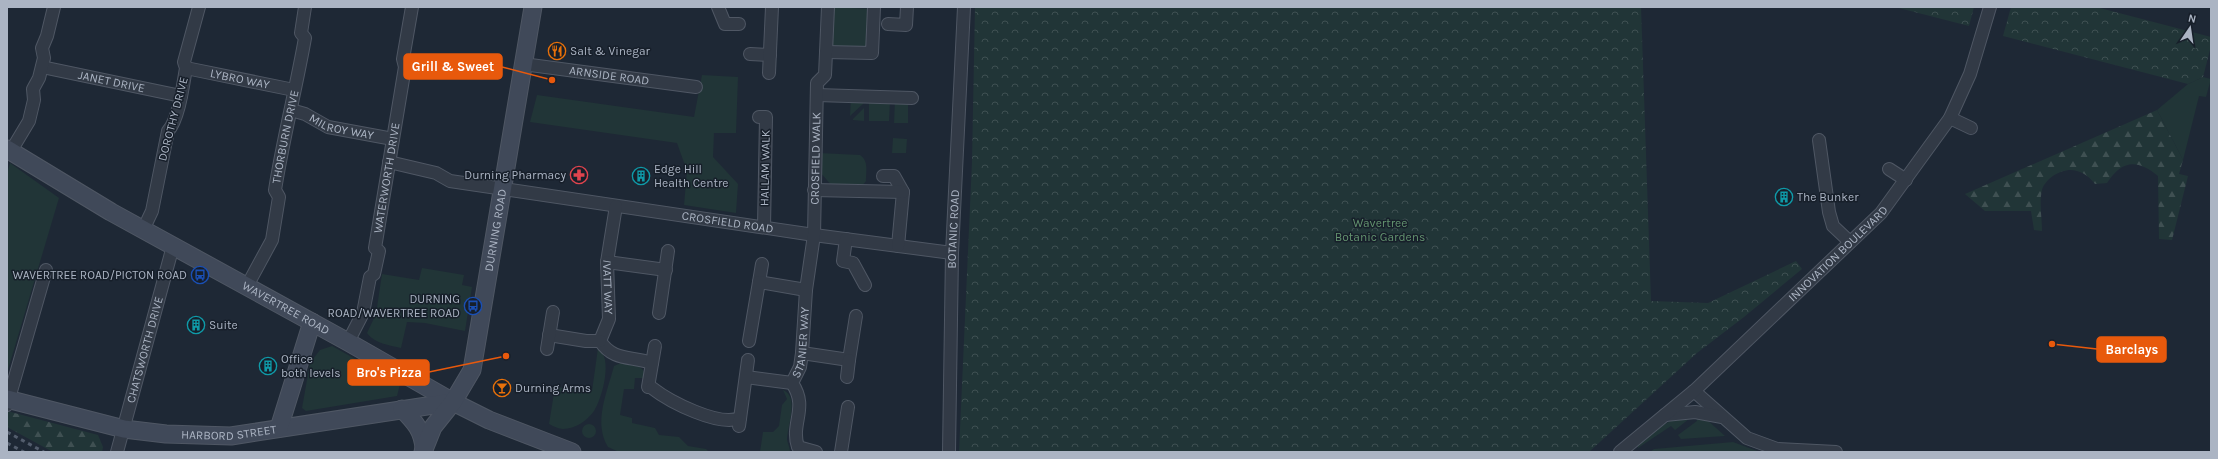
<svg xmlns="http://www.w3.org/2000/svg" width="2218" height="459" font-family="Karla,sans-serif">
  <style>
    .green { fill: #213537 }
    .forest { fill: url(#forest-firs) }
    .park { fill: url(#park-crowns) }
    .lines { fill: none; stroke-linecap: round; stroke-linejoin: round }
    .street-casing { stroke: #4f5764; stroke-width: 14 }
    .secondary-casing { stroke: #4f5764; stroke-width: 19 }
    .street { stroke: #323a46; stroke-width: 12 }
    .secondary { stroke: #404959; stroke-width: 17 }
    .rail { stroke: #535d6d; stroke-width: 3; stroke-dasharray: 4 4; stroke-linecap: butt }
    .labels { text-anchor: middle; stroke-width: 3; stroke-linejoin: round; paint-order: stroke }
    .poi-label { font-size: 12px; fill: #abb4c3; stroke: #171f2a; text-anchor: start }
    .street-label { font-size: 12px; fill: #abb4c3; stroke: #171f2a }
    .park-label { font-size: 12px; fill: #63936f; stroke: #171f2a }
    .leader { fill: none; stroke: #e8590c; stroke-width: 1.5 }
    .callout-dot { fill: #e8590c; stroke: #171f2a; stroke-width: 1.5 }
    .callout { fill: #e8590c; stroke: #e8590c; stroke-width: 1.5 }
    .callout-label { font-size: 13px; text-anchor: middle; font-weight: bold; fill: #fff }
  </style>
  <defs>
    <pattern id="forest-firs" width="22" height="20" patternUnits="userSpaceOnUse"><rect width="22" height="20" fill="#213537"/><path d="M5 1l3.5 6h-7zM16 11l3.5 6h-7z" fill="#3f5052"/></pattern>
    <pattern id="park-crowns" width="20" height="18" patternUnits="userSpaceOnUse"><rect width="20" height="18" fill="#213537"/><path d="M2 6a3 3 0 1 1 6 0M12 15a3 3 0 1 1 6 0" fill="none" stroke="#3f5052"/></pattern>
  </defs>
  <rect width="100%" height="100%" fill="#1e2835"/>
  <g class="green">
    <polygon points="832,7 872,9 871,47 834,49 830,45"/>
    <polygon points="702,75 738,77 736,133 714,133 713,157 738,184 736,213 684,205 687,171 677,143 530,122 537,95 694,117"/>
    <polygon points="2203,77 2211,79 2206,97 2199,96 2183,160 2157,110 2188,84"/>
    <polygon points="851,97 865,98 864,103 850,116"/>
    <polygon points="895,99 908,100 908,123 894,123"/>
    <polygon points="869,101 890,101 889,121 869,121"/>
    <polygon points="864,108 864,121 853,120 853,119"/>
    <polygon points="893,138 907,139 906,153 892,153"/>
    <path d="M819,153L860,155C869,161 866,172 866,181L862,186L834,188L819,171Z"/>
    <polygon points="10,163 59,198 7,373 7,174"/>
    <path d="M422,268L464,275L462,285L472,287L465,331L425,323L407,322L401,348C389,345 375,344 367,333L376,314L382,274L419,280Z"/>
    <polygon points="332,346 400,384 397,396 306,411 302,408 310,363 320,350"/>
    <path d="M598,348C613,357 603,397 594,411C588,420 575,429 563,429C559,429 553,426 549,424L555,387L592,391Z"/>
    <path d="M621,363C631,365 646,364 645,378H635L634,389H624L620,415L632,418V423L655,428L659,435L679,437L688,446L706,449L709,452H619L608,447C593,422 607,393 614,366Z"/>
    <path d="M783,390C800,397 787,426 787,440C788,444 790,448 790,452H760L763,432H773L779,426L782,405L787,399Z"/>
    <path d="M1689,415V419L1675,430L1671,426L1638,448L1637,445C1654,432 1668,418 1689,415Z"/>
    <polygon points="1697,416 1706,419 1725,436 1681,439 1678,435 1697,421"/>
    <circle cx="589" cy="431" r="7"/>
    <polygon points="1733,442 1760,452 1650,452 1654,449"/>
  </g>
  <g class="forest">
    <path d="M2157,110L2183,160L2179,174L2188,176L2172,240L2159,239L2158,176C2137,159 2122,160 2107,183L2095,184C2090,178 2085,173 2077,171C2064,167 2046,177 2042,190C2039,202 2042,219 2042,231L2034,230L2031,211H1985L1965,194Z"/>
    <polygon points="7,411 98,435 103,447 102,452 53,452 7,427"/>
  </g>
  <g class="park">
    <polygon points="975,7 1641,7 1651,301 1708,303 1796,261 1802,269 1744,317 1697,353 1589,452 959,452 972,162"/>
    <polygon points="1895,7 1974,7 1969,26"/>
    <polygon points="2011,7 2096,7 2211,37 2211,46 2203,77 2188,84 2003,36"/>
  </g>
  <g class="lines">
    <defs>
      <g id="street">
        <polyline points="718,7 725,24 739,24"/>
        <polyline points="888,24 906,25 907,7"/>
        <polyline points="826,52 872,53 874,7"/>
        <polyline points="750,54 770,55"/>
        <path id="s1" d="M523,64L696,87"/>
        <path id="s2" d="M42,67L181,96"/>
        <path id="s3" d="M186,68L294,90"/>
        <polyline points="769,73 772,7"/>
        <polyline points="817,95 912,98"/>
        <path id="s4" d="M291,110L305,114L328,127L393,139"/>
        <polyline points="759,117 766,117 764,227"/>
        <polyline points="1950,118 1971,128"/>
        <polyline points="1819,140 1829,212 1833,226 1850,242"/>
        <polyline points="11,151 29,121 34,100 33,89 39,78 44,58 42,48 47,36 54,7"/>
        <path id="s5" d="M389,162L436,173L450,181L814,235L952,253"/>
        <polyline points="1889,169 1906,180"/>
        <polyline points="883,176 894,176 903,192 898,246"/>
        <polyline points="814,190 903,192"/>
        <path id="s6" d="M616,206L607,262L609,319L600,341C613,361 630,356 652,363"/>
        <path d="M143,230L152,211L168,131C179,119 183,85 186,68L184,62L199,7"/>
        <polyline points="846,239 843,261 853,263 865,285"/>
        <polyline points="607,262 666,270"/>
        <polyline points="759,282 762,264"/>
        <path id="s7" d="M247,286L272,240L279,197L275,190C283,139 296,89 305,38L301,33L305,7"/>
        <polyline points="659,313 668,251"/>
        <polyline points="549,335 586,341 600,341"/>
        <polyline points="749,341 759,282 806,290"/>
        <path id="s8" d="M348,342L363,313L370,277L374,274L379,251L375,248L405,67L403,59L412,7"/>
        <polyline points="547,349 553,312"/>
        <polyline points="802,353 849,360 856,316"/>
        <polyline points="746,377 792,383"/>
        <polyline points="847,377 849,360"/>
        <polyline points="648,387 655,346"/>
        <path d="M652,388C670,402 719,427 740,418"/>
        <polyline points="1694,391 1747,438 1777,449 1836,452"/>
        <polyline points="7,405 46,270"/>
        <polyline points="1665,415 1695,412 1722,417"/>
        <polyline points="739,426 748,360"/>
        <path id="s9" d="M117,452L173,246"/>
        <path id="s10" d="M816,452L798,447C790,423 809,408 792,383L800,367L802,353L806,290L814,235L817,83L825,75L828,7"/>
        <polyline points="841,452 848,407"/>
        <path id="s11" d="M949,452L952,253L964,7"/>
        <path id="s12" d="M1620,452L1694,391L1881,213L1950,118L1970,74L1990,7"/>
      </g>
      <g id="secondary">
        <path id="s13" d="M7,149L111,212L348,342L453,402L489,420L572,452"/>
        <path id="s14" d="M7,399L124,429L166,434L231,436L453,402"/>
        <path d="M402,409C415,422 423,431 424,449"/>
        <polyline points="279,428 312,322"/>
        <path id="s15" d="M423,452L433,427L453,402L472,370L533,7"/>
      </g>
    </defs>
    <use href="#street" class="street-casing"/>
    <use href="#secondary" class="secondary-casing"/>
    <use href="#street" class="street"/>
    <use href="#secondary" class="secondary"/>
    <g class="rail">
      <polyline points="7,432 44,452"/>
      <polyline points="7,443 24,452"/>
    </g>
  </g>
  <defs>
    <symbol id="restaurant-ring" viewBox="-11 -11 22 22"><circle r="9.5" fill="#171f2a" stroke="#e8710a" stroke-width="1.5"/><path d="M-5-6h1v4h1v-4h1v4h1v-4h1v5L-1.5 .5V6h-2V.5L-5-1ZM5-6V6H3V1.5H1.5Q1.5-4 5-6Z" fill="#e8710a"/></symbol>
    <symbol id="pharmacy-ring" viewBox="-11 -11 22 22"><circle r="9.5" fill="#171f2a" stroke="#e0444e" stroke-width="1.5"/><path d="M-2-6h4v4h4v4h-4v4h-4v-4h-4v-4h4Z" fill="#e0444e"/></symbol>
    <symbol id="building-ring" viewBox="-11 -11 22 22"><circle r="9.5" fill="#171f2a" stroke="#0f9aa8" stroke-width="1.5"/><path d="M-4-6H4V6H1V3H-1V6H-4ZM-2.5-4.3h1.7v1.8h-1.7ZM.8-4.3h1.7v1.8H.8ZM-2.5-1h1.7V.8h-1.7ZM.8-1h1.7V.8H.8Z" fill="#0f9aa8"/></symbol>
    <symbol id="bus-ring" viewBox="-11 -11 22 22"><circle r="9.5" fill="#171f2a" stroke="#1a4fb4" stroke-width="1.5"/><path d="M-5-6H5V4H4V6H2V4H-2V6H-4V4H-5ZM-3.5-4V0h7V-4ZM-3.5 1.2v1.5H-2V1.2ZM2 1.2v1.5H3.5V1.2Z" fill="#1a4fb4"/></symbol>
    <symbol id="bar-ring" viewBox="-11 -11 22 22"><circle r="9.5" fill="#171f2a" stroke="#e8710a" stroke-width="1.5"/><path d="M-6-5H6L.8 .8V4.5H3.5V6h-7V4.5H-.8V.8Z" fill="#e8710a"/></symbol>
  </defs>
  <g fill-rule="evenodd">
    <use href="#restaurant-ring" x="547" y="41" width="20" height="20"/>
    <use href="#pharmacy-ring" x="569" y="165" width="20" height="20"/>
    <use href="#building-ring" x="631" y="166" width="20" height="20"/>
    <use href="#building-ring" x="1774" y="187" width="20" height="20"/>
    <use href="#bus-ring" x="190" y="265" width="20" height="20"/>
    <use href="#bus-ring" x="463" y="296" width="20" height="20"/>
    <use href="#building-ring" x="186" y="315" width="20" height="20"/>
    <use href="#building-ring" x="258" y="356" width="20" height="20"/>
    <use href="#bar-ring" x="492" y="378" width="20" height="20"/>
  </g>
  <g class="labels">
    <g class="poi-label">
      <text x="570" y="55">Salt &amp; Vinegar</text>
      <text x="654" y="173">Edge Hill<tspan x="654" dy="14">Health Centre</tspan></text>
      <text x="566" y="179" text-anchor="end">Durning Pharmacy</text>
      <text x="1797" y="201">The Bunker</text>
      <text x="187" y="279" text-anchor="end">WAVERTREE ROAD/PICTON ROAD</text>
      <text x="460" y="303" text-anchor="end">DURNING<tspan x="460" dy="14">ROAD/WAVERTREE ROAD</tspan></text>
      <text x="209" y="329">Suite</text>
      <text x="281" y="363">Office<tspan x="281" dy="14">both levels</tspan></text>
      <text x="515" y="392">Durning Arms</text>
    </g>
    <g class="street-label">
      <text dy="4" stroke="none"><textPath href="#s1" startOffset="87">ARNSIDE ROAD</textPath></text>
      <text dy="4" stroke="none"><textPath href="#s3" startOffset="55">LYBRO WAY</textPath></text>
      <text dy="4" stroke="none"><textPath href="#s2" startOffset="71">JANET DRIVE</textPath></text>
      <text transform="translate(173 119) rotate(-75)" y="4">DOROTHY DRIVE</text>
      <text dy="4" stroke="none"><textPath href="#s4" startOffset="54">MILROY WAY</textPath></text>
      <text dy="4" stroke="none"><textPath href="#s7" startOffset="158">THORBURN DRIVE</textPath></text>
      <text dy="4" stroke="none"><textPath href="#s10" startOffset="312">CROSFIELD WALK</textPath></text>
      <text transform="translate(765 168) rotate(-89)" y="4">HALLAM WALK</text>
      <text dy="4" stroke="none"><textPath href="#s8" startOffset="174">WATERWORTH DRIVE</textPath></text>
      <text dy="4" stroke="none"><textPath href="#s5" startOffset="345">CROSFIELD ROAD</textPath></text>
      <text dy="4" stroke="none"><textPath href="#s11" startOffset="223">BOTANIC ROAD</textPath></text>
      <text dy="4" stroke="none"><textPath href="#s15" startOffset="238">DURNING ROAD</textPath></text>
      <text dy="4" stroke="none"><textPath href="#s12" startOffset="295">INNOVATION BOULEVARD</textPath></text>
      <text dy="4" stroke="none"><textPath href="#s6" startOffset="82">IVATT WAY</textPath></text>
      <text dy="4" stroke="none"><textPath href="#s13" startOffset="321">WAVERTREE ROAD</textPath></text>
      <text dy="4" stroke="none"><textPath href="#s10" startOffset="127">STANIER WAY</textPath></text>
      <text dy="4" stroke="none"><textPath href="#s9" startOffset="106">CHATSWORTH DRIVE</textPath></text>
      <text dy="4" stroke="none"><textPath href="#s14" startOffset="226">HARBORD STREET</textPath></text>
    </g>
    <g class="park-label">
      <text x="1380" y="227">Wavertree<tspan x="1380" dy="14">Botanic Gardens</tspan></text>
    </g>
  </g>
  <path class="leader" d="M552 80L502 67M2052 344L2097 349M506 356L429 372"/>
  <g class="callout-dot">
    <circle cx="552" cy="80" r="4"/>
    <circle cx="2052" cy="344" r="4"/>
    <circle cx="506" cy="356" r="4"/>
  </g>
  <g class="callout">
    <rect x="404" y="54" width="98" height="25" rx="4"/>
    <rect x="2097" y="337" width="69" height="25" rx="4"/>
    <rect x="348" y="360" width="81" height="25" rx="4"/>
  </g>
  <g class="callout-label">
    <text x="453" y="71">Grill &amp; Sweet</text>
    <text x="2132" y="354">Barclays</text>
    <text x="389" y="377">Bro's Pizza</text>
  </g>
  <rect width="2218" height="459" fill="none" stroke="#abb4c3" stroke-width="16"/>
  <g transform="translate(2190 28) rotate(13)" stroke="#171f2a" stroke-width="3" paint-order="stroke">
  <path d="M0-3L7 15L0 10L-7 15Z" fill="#abb4c3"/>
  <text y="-6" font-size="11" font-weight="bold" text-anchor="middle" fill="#abb4c3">N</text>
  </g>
</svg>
